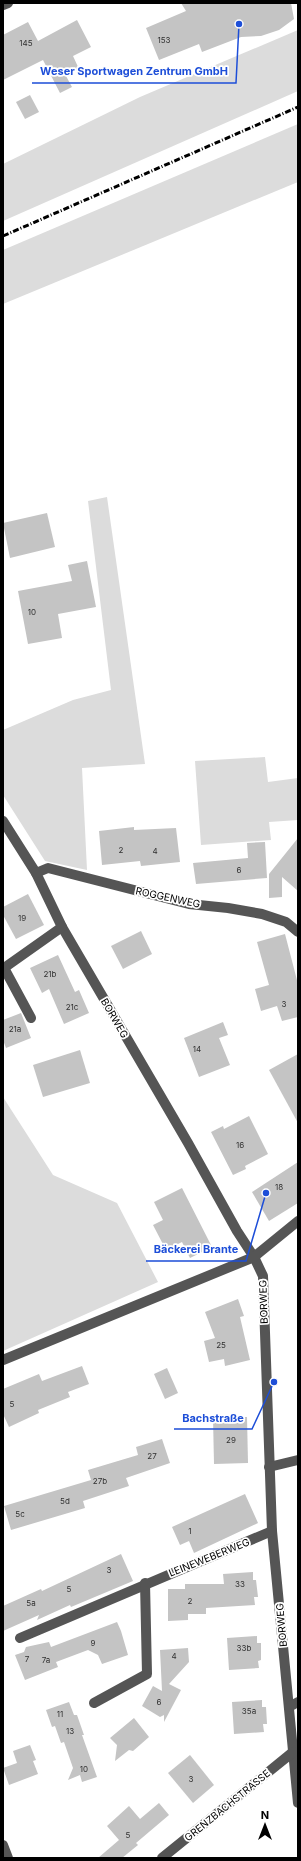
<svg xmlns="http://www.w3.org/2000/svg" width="301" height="1861" font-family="Inter,sans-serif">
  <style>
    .green { fill: #dcdcdc }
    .building { fill: #c4c4c4 }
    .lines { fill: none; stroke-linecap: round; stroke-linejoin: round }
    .minor { stroke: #555; stroke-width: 10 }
    .rail { stroke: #000; stroke-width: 3; stroke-dasharray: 6 2 1 2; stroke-linecap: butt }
    .labels { text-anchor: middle; stroke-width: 3.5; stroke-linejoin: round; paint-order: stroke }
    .number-label { font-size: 8px; fill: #313131 }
    .street-label { font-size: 10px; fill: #000; stroke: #fff }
    .leader { fill: none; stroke: #1d4ed8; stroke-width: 1.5 }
    .callout-dot { fill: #1d4ed8; stroke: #fff; stroke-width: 1.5 }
    .callout-label { font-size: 11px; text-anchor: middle; font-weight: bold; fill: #1d4ed8; stroke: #fff; stroke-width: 3.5; stroke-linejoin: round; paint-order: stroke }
  </style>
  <rect width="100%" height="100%" fill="#fff"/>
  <g class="green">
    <polygon points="298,30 298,91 3,221 3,164 140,97"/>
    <polygon points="298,124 298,182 3,304 3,250"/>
    <polygon points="107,497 145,764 82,768 87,870 45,861 3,795 3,730 73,700 111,690 88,501"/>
    <polygon points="265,757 268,782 298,778 298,820 269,822 271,840 201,845 195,761"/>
    <polygon points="3,1097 53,1175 117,1203 158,1282 3,1351"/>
  </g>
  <g class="building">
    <polygon points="181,3 291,3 294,19 279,30 261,36 241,37 202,52 199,44 159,60 146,28 186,11"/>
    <polygon points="77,20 91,47 73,56 79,69 66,76 72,87 60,93 43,60 3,80 3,35 28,22 38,41"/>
    <polygon points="30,95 39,112 25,119 16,102"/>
    <polygon points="47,513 55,547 10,558 3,523"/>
    <polygon points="87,561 96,607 58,614 62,638 28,644 18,591 72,581 68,565"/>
    <polygon points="134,827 134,830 176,828 180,862 141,866 140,861 102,865 99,831"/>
    <polygon points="298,838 298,891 282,877 282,897 269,898 269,874"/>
    <polygon points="265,842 267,878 196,884 193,863 248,858 247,843"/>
    <polygon points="28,894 44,925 16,939 3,915 3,907"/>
    <polygon points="141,931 152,954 123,969 111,946"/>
    <polygon points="285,934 298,984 298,1017 282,1021 277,1006 261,1011 255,989 269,985 257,942"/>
    <polygon points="58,955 75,992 79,990 89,1013 64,1024 49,989 42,993 30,968"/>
    <polygon points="21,1013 31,1038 6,1048 3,1040 3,1020"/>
    <polygon points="223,1022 228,1035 219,1038 230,1065 199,1077 184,1038"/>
    <polygon points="80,1050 90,1083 43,1097 33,1065"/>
    <polygon points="298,1054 298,1123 269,1070"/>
    <polygon points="249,1116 268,1154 245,1166 246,1169 233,1175 211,1132 223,1126 224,1129"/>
    <polygon points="298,1162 298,1203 269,1221 252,1192"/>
    <polygon points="182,1188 212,1247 190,1258 182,1242 166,1250 153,1225 163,1220 154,1202"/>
    <polygon points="238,1299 244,1316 240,1317 250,1360 225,1366 224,1359 209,1362 204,1341 215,1338 205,1312"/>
    <polygon points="82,1366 89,1384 68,1392 70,1397 38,1410 39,1413 9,1427 3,1414 3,1389 39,1374 42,1381"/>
    <polygon points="167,1368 178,1393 165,1399 154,1374"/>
    <polygon points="247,1417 248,1463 214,1464 213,1418"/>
    <polygon points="162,1439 170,1463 126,1478 129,1486 83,1501 85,1508 11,1530 4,1506 91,1480 88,1470 138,1455 136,1447"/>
    <polygon points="245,1494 258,1523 194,1553 189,1541 180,1545 172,1527"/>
    <polygon points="121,1554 133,1581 71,1607 70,1605 37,1620 39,1615 3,1631 3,1606 41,1589 42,1591"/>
    <polygon points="253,1572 253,1580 256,1580 258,1597 254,1597 255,1605 206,1608 206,1614 188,1614 188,1620 168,1621 168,1589 185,1589 185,1584 224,1584 223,1574"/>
    <polygon points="117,1622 121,1631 128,1655 102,1664 98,1655 88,1650 56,1662 58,1667 25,1680 15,1655 24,1652 26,1647 49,1642 51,1647"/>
    <polygon points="257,1636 257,1643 261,1643 261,1660 258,1661 259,1668 229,1670 227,1638"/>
    <polygon points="188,1648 189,1662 169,1684 181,1690 164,1722 164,1715 160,1717 142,1706 153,1686 162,1691 160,1650"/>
    <polygon points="262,1700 262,1707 266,1707 267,1724 263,1724 264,1732 234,1734 232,1702"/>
    <polygon points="69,1702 74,1715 77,1715 84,1735 82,1735 97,1777 82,1782 80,1775 68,1780 73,1768 64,1742 61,1743 55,1726 52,1727 46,1710"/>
    <polygon points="134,1718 149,1737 133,1751 129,1750 115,1761 117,1745 110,1738"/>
    <polygon points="30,1745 36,1760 33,1761 38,1774 9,1785 3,1768 17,1763 13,1751"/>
    <polygon points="190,1755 214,1785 193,1803 168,1773"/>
    <polygon points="159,1803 169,1815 136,1843 138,1845 122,1858 98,1858 119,1840 107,1826 129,1806 140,1819"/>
  </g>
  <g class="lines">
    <g class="minor">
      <polyline points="3,5 8,3"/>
      <polyline points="3,821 36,873 62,927 188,1143 237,1231 254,1257 263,1276 272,1531 298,1803"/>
      <polyline points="36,873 48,868 189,904 228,908 262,914 286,922 298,932"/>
      <polyline points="3,967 4,968 62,927"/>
      <polyline points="4,968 31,1018"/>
      <polyline points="3,1360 254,1257 298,1221"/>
      <polyline points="269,1467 298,1460"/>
      <polyline points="20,1638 272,1531"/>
      <polyline points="94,1703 147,1674 145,1583"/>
      <polyline points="289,1707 298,1702"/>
      <polyline points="3,1845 8,1858"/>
      <polyline points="162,1858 293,1752"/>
    </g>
    <polyline class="rail" points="3,236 298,107"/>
  </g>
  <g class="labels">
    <g class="number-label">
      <text x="164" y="43">153</text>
      <text x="26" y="46">145</text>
      <text x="32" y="615">10</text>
      <text x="121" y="853">2</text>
      <text x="155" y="854">4</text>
      <text x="239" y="873">6</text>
      <text x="22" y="921">19</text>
      <text x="50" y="977">21b</text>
      <text x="284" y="1007">3</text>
      <text x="72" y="1010">21c</text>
      <text x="15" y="1032">21a</text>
      <text x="197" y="1052">14</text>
      <text x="240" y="1148">16</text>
      <text x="279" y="1190">18</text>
      <text x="221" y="1348">25</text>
      <text x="12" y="1407">5</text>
      <text x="231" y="1443">29</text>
      <text x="152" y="1459">27</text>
      <text x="100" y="1484">27b</text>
      <text x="65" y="1504">5d</text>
      <text x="20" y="1517">5c</text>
      <text x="190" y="1534">1</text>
      <text x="109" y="1573">3</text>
      <text x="240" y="1587">33</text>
      <text x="69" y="1592">5</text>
      <text x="190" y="1604">2</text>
      <text x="31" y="1606">5a</text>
      <text x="93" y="1646">9</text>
      <text x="244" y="1651">33b</text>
      <text x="174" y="1659">4</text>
      <text x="27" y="1662">7</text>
      <text x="46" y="1663">7a</text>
      <text x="159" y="1705">6</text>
      <text x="249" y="1714">35a</text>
      <text x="60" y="1717">11</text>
      <text x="70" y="1734">13</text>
      <text x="84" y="1772">10</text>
      <text x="191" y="1782">3</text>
      <text x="128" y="1838">5</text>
    </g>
    <g class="street-label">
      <text transform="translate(168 897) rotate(12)" y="4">ROGGENWEG</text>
      <text transform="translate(115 1018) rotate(60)" y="4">BORWEG</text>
      <text transform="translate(263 1302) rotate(-92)" y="4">BORWEG</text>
      <text transform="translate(209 1557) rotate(-22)" y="4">LEINEWEBERWEG</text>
      <text transform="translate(281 1625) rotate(-95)" y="4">BORWEG</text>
      <text transform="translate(227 1805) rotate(-39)" y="4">GRENZBACHSTRASSE</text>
    </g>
  </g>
  <path class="leader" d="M239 24L236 83H32M266 1193L246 1261H146M274 1382L252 1429H174"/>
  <g class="callout-dot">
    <circle cx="239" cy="24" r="4"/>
    <circle cx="266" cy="1193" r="4"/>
    <circle cx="274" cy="1382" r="4"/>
  </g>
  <g class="callout-label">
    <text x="134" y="75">Weser Sportwagen Zentrum GmbH</text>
    <text x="196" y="1253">Bäckerei Brante</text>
    <text x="213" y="1422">Bachstraße</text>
  </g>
  <rect width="301" height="1861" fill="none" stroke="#000000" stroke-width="8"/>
  <g transform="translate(265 1825)" stroke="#ffffff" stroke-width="3" paint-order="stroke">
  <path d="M0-3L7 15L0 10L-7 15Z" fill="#000000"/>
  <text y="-6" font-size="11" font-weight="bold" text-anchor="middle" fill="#000000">N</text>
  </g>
</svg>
